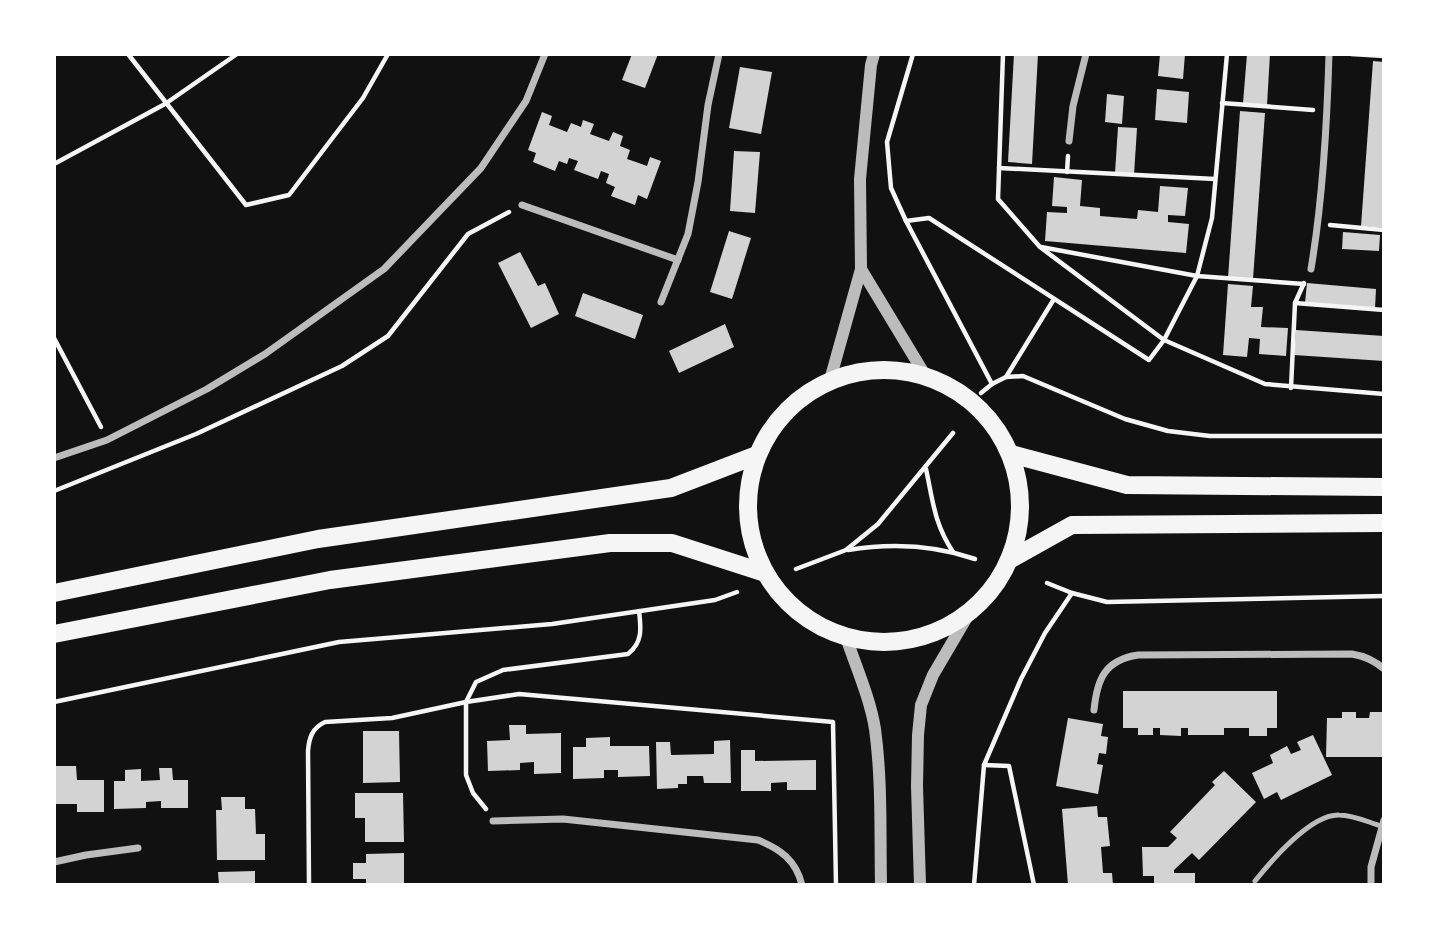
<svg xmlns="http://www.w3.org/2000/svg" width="1438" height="939" font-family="'Exo 2',sans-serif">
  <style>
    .building { fill: #d3d3d3 }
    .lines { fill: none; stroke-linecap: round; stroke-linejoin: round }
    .path { stroke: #f5f5f5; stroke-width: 4.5 }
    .service { stroke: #bcbcbc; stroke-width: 5 }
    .minor { stroke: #bcbcbc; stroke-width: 7 }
    .tertiary { stroke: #bcbcbc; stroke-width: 12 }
    .primary { stroke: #f5f5f5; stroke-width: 18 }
  </style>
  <rect width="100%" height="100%" fill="#111"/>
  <g class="building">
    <polygon points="632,54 658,54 645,88 622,80"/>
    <polygon points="1014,54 1038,54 1032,164 1008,162"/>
    <polygon points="1160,54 1185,54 1183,79 1158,76"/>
    <polygon points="1247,54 1270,54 1267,105 1243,103"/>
    <polygon points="1373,61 1384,62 1384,228 1361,226"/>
    <polygon points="740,67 772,72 761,134 729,128"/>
    <polygon points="1157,89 1189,92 1187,123 1155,120"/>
    <polygon points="1107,94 1124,96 1122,124 1105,122"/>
    <polygon points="1240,111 1265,113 1253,279 1228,278"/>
    <polygon points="542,112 552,116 549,125 567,132 571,123 581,127 583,120 594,124 590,134 609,141 613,132 623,136 620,146 630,150 627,159 636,162 647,166 650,157 661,161 647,199 638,195 635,205 611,196 615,187 606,183 609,174 601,171 598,179 574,170 578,161 569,158 567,164 559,161 555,171 533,162 536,153 528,150"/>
    <polygon points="1118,127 1137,128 1134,175 1115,173"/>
    <polygon points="734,151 760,152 755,213 730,211"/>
    <polygon points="1054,177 1082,180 1080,206 1100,208 1100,216 1137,219 1138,210 1158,212 1160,186 1188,188 1185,216 1168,215 1168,222 1189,224 1186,253 1045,241 1047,212 1067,213 1067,207 1052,206"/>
    <polygon points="729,231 751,238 732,299 710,292"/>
    <polygon points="1343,232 1380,235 1379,251 1342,249"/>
    <polygon points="520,252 538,286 545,283 559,314 531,328 498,263"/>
    <polygon points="1307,283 1376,289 1375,308 1305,303"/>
    <polygon points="1228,284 1253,286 1251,307 1263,307 1261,327 1288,328 1286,356 1259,354 1260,339 1249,338 1247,357 1223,355"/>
    <polygon points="583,293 643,315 635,339 575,316"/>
    <polygon points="725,324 734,347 679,373 669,351"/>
    <polygon points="1296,330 1384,336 1384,361 1294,355"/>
    <polygon points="1123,691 1277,691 1277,728 1267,728 1267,736 1249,736 1249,728 1224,728 1224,735 1188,735 1188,728 1181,728 1181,736 1160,735 1160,728 1153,728 1153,735 1138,735 1138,728 1123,728"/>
    <polygon points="1342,712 1356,712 1356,718 1369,718 1370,712 1382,712 1382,757 1326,757 1327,718 1342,718"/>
    <polygon points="1068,718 1103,724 1101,736 1108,737 1106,754 1099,753 1097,764 1103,765 1098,794 1056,786"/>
    <polygon points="509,725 526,725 526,734 561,733 561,773 534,774 534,762 520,763 520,770 488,771 487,741 510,740"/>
    <polygon points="363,731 399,731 400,782 363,783"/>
    <polygon points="1313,735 1332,775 1281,800 1277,792 1264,799 1252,773 1273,763 1270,755 1287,746 1291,754 1301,750 1297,742"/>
    <polygon points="610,737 610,746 649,746 650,776 618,777 618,770 604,770 604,778 573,779 573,747 586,747 586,738"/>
    <polygon points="730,740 731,783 704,783 703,776 687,776 687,784 678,784 678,788 657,789 656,742 670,742 671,755 714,754 714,741"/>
    <polygon points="741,750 755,750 755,761 816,760 816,790 787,790 787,782 771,783 771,791 741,791"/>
    <polygon points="55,766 76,766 77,780 104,780 104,812 77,812 77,804 54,804"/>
    <polygon points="159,768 172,768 173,780 188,780 188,808 161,808 161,801 146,802 146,808 114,809 114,781 125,781 125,770 141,769 141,781 160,780"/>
    <polygon points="1224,771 1256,802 1199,860 1192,853 1174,870 1174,873 1195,873 1195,885 1154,885 1154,876 1143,876 1142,847 1168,847 1177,838 1170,832 1215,785 1212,782"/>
    <polygon points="355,793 403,793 404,842 365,842 365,818 355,818"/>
    <polygon points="221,797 245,797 245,809 255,809 256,834 265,834 265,860 217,860 216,810 222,810"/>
    <polygon points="1097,806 1098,817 1107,817 1110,846 1101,847 1103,873 1112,873 1113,885 1068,885 1062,809"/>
    <polygon points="404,853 404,885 366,885 366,879 353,879 353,863 366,863 366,854"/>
    <polygon points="255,871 255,885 219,885 218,872"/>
  </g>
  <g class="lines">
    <g class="path">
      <polyline points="128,54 246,205 289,195 363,98 388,54"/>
      <polyline points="913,54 887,142 891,188 906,221 992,384 1006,377 1023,376 1125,419 1168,431 1210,436 1384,436"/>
      <polyline points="1003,54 998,199 1040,247 1164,340 1265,384 1384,394"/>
      <polyline points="1351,54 1384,56"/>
      <polyline points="1222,103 1313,110"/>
      <polyline points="54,164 165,104 237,54"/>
      <polyline points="999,168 1215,179"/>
      <polyline points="1067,172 1068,156"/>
      <polyline points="906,221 929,218 1149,360 1164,340 1197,276 1212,218 1227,54"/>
      <polyline points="1330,225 1384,230"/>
      <polyline points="1041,247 1197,276 1304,284"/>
      <polyline points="1295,303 1384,310"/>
      <polyline points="54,338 101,427"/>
      <polyline points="1006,377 1054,299"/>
      <polyline points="1291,388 1295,303 1304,283"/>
      <polyline points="981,393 992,384"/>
      <path d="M926,469C933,501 934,523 953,552"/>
      <polyline points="54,491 196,434 342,366 388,336 468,234 509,212"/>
      <path d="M848,550C891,543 934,545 975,559"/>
      <polyline points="796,569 846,550 878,524 953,433"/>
      <polyline points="1047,583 1072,593"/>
      <polyline points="54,702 339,642 552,624 715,600 737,592"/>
      <polyline points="984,765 1009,766 1034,885"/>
      <path d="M486,809L473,793L466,775V702L476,682L503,670L628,654C643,642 641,628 639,611"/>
      <path d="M309,885L308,751C309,738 312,728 325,722L392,718L466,702L519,694L833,722L836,885"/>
      <polyline points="974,885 984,765 1021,679 1045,633 1072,593 1107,602 1384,596"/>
    </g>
    <path class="service" d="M1255,881C1271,861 1311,814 1339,815C1353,815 1368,822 1381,826"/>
    <g class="minor">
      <polyline points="1069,141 1073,106 1086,54"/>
      <polyline points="522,205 678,260"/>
      <path d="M1311,269C1323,198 1327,126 1329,54"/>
      <polyline points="661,302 688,234 698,182 708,105 719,54"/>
      <polyline points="54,458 107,440 207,389 265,354 384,269 481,168 526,101 545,54"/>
      <path d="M1094,710C1097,679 1105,660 1138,655L1352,654C1365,656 1374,660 1384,669"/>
      <path d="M493,821L563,819L758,840C780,849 796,860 802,885"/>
      <polyline points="54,862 86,855 138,848"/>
      <polyline points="1371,885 1371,867 1384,820"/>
    </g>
    <g class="tertiary">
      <polyline points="861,269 925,375"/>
      <polyline points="830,380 861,269 860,179 871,65 874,54"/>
      <path d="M846,637C856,667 870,698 875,729C882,780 880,833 881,885"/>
      <polyline points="920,885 917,786 918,735 921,705 933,675 970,612"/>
    </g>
    <g class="primary">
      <circle cx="884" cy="506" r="136"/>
      <polyline points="1011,454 1127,485 1384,487"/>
      <polyline points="1011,559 1072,525 1384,523"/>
      <polyline points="54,593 318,539 671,488 757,455"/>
      <polyline points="54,634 330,580 610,543 672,543 765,573"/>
    </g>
  </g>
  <rect width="1438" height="939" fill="none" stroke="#ffffff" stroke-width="112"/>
</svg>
